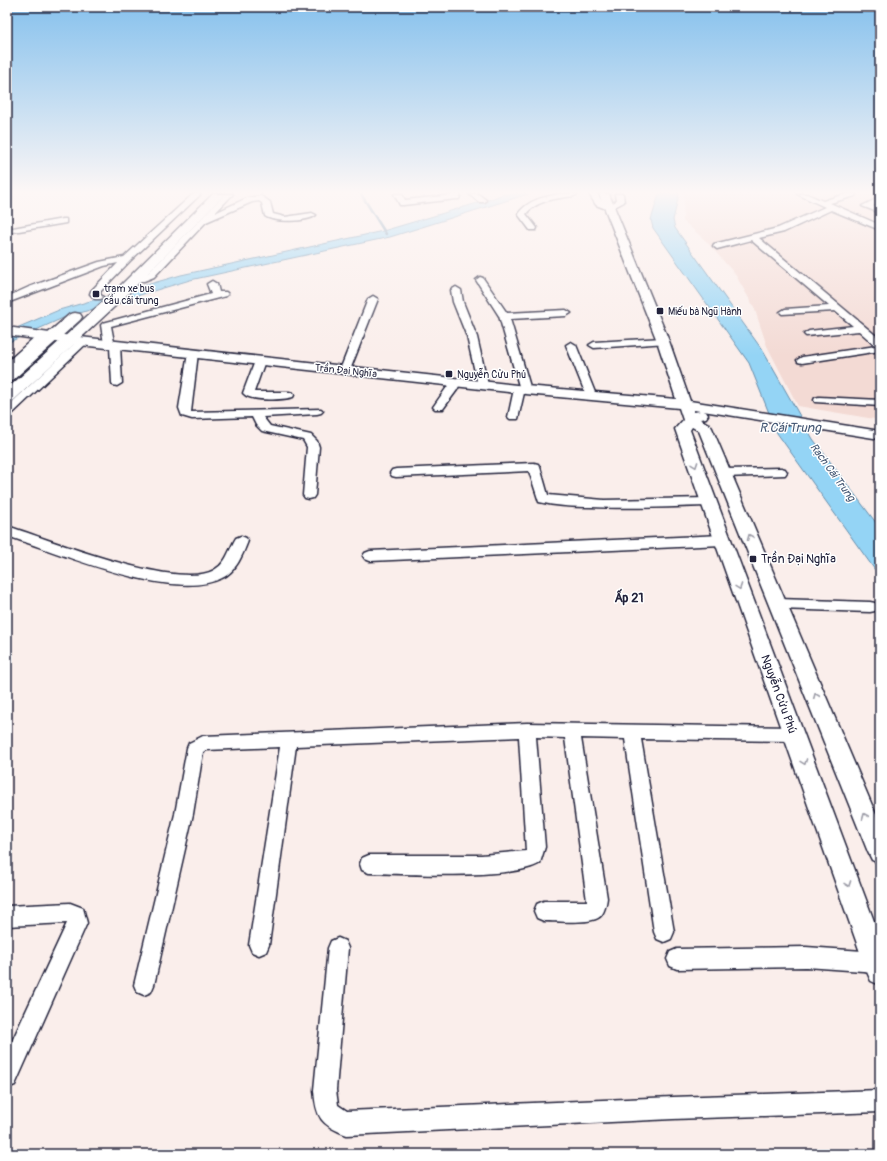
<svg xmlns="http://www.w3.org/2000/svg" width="887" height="1161" font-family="Pangolin,sans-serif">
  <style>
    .built { fill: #f3dad4 }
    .water { fill: #94d4f5; stroke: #668dab }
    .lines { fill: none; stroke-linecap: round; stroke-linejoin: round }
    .stream { stroke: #668dab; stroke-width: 2.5 }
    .minor-casing { stroke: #22223b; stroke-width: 3 }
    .major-casing { stroke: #22223b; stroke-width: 3 }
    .highway-casing { stroke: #22223b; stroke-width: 3 }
    .minor { fill: #fff; fill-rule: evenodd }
    .major { fill: #fff; fill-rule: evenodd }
    .highway { fill: #fff; fill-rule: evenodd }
    .oneway { stroke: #9c9ca7 }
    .poi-dot { fill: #22223b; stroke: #fff; stroke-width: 1.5 }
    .labels { text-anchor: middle; stroke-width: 3; stroke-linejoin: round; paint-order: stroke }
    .far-poi-label { font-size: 10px; fill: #22223b; stroke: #fff; text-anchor: start }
    .far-street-label { font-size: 10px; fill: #22223b; stroke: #fff }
    .far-water-label { font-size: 11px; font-style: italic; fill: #445773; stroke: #fff }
    .poi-label { font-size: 12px; fill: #22223b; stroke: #fff; text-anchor: start }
    .street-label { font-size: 12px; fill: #22223b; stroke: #fff }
    .water-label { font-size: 13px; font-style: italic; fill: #445773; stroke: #fff }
    .neighbourhood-label { font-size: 13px; font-weight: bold; fill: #22223b; stroke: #fff }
  </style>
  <rect width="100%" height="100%" fill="#faeeeb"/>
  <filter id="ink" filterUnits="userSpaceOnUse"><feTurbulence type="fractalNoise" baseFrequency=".025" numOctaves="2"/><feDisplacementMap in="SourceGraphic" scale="8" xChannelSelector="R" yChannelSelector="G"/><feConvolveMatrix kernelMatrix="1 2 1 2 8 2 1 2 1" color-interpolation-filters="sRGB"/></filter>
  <g filter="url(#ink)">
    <polygon class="built" points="684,194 880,194 880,420 798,406 767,346 754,307 735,274 705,240 683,221"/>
    <g class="water">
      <polygon points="503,194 528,194 390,237 190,280 63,318 7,343 7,332 59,310 181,275 383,231 491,199"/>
      <polygon points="659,194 679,194 673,220 675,228 763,351 813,439 880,528 880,577 777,433 749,363 653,228 651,220"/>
    </g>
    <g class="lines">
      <polyline class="stream" points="361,194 386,234"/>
      <defs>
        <g id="minor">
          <polygon points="193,194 201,194 130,261 100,292 100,294 103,297 101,299 95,299 90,294 91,291 118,263 104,266 7,303 7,297 29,287 99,262 124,257"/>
          <path d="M225,194H233L215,213L247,198L261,196L270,202L273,214L285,217L312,213L316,215C308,222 274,223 265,216L262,203L259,201L252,202L206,222L154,277L144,281H131L130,279L131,277L148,273Z"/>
          <polygon points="394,194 402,194 405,200 453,195 453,194 461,194 459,199 456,199 403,205 400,205"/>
          <polygon points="469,194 478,194 486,200 485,202 479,202"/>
          <path d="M559,194H578L574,196C558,198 537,200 526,214L537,228L536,230H530L518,214C528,200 543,197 559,194Z"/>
          <polygon points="589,194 597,194 602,201 609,205 616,201 615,194 623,194 624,202 609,210 596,205"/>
          <polygon points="797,194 807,194 823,201 845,194 856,194 855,196 830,203 880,225 880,230 831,210 784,232 759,238 880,339 880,351 802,363 798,362 797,360 802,357 876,346 859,331 806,336 804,334 809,331 853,326 835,311 782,314 780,312 785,309 829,306 751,240 717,249 713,246 714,244 778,228 825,207"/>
          <polygon points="880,197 880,202 873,206 880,208 880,213 862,206"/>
          <polygon points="63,219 66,219 66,223 7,233 7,229"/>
          <polygon points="480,277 483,278 507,313 566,310 571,313 566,316 510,319 531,390 530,392 524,393 518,419 510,419 508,417 514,389 515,387 519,386 499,316 476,280"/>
          <polygon points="212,281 217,284 219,292 226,292 228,294 226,296 111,326 114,342 119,343 120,345 122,383 117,386 113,385 112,383 110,347 105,346 104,344 101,325 103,323 211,294 207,284"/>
          <polygon points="456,287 461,290 463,302 477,337 488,385 487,387 483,388 478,385 467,337 453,302 451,290"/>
          <polygon points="373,296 378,299 350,370 345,373 341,372 340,370 368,299"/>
          <polygon points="42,333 47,336 46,338 11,369 7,370 7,362 38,334"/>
          <polygon points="83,338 88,341 87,343 11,415 7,416 7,407 79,339"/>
          <polygon points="663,338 667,339 668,341 667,343 594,348 589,345 594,342"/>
          <polygon points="571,342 576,345 596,395 595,397 587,397 586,395 566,345"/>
          <polygon points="193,350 198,353 191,412 321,409 323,411 321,413 317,414 263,417 270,426 311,435 317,441 319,447 315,495 313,498 309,499 305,498 303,495 307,447 303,440 262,431 256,425 252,417 192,419 182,416 179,408 188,353"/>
          <path d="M260,358L265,361L254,392H289L293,393L294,395L293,397C282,400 250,402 243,393L255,361Z"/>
          <polygon points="456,379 461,382 457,390 443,409 435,409 433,407 452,380"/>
          <polygon points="819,397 880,400 880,406 815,402 814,400 815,398"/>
          <path d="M534,463L538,464L540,467L548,495L604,500L708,498L712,499L714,502L712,505L708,506C669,507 630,509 591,507C574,507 555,506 539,502L529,471L396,477L392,476L390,473L392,470L396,469Z"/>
          <polygon points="781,468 785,469 787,472 785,475 724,477 720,476 718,473 720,470 724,469"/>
          <path d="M7,526C49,539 177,591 214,570C227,563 229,549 236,538L241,536L246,538L248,541C243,554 236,572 222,578C173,603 58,552 7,536Z"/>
          <polygon points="722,535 727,537 729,540 727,543 722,545 370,561 365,559 363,556 365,553 370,551"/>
          <polygon points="778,599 870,602 875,603 877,607 875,611 870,612 778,609 773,608 771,604 773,600"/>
          <path d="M527,723L794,727L800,729L802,734L800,739L794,741L641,739L674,932L671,939L664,942L657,939L654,932L625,739L581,738L607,898C606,905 604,915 598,918C588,924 557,921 544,921L537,918L534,911L537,904L544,901H587L565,738L536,737L545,847L540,863C516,880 402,874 369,873L362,870L360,864L362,858L369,855H481L526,851L519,737L296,746L269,945L266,952L259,955L252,952L249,945L280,747L206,750L203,752L193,814L154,985L151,992L144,995L137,992L134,985L175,814L187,748L189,743L203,736Z"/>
          <polygon points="70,903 83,908 87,923 15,1085 7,1088 7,1052 67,923 7,926 7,906"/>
          <path d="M338,938L345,941L348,948L336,1090L338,1105L347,1111L673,1097L880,1090V1112L673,1119L347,1135C321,1125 316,1118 314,1090L328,948L331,941Z"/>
          <polygon points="806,947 877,952 880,953 880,971 877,972 806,967 677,969 670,966 667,959 670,952 677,949"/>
        </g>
        <path id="major" d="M599,194H609L669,341L690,401L880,431V439L703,411L706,412L708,415L706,418L700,419L710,425L712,428L880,824V864L872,860L868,852L699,431L692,427L690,430L880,937V985L871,981L867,972L675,429L683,420L679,408L526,394L71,344L7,335V327L71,336L526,386L676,399L657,341ZM694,410L700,411L694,412Z"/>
        <g id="highway">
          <polygon points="213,194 225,194 128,294 13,401 7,403 7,389 118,288"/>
          <polygon points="75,313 80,314 82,317 80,320 13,380 7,382 7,369 70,314"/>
        </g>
      </defs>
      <use href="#minor" class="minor-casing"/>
      <use href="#major" class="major-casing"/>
      <use href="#highway" class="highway-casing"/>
      <use href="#minor" class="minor"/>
      <use href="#major" class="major"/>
      <use href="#highway" class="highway"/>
    </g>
    <defs><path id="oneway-chevron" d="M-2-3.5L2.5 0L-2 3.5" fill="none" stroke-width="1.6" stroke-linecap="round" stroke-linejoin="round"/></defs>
    <g class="oneway">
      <use href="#oneway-chevron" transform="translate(695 465) rotate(70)"/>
      <use href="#oneway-chevron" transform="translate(750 537) rotate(-112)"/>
      <use href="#oneway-chevron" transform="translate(739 587) rotate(70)"/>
      <use href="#oneway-chevron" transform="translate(816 696) rotate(-112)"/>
      <use href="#oneway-chevron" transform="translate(804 762) rotate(70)"/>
      <use href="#oneway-chevron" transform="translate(865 816) rotate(-112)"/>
      <use href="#oneway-chevron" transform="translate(848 884) rotate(70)"/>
    </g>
  </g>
  <linearGradient id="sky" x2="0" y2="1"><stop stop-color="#86c1ed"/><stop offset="0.54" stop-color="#fdf7f6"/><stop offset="1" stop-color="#fdf7f6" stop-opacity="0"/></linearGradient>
  <rect width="887" height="356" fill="url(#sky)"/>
  <g class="poi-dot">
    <rect x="92" y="290" width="8" height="8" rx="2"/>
    <rect x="656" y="307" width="8" height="8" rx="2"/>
    <rect x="445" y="370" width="8" height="8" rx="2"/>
    <rect x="749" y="555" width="8" height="8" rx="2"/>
  </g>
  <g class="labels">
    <g class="far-poi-label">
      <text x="104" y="292">trạm xe bus<tspan x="104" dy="12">cầu cái trung</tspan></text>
      <text x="668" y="315">Miếu bà Ngũ Hành</text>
      <text x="457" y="378">Nguyễn Cửu Phú</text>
    </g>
    <g class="far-street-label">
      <text transform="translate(346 370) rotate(6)" y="4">Trần Đại Nghĩa</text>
    </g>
    <g class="far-water-label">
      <text transform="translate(833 472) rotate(54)" y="4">Rạch Cái Trung</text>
    </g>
    <g class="poi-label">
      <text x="761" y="563">Trần Đại Nghĩa</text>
    </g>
    <g class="street-label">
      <text transform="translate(779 694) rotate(70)" y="4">Nguyễn Cửu Phú</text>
    </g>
    <g class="water-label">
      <text x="790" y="432">R.Cái Trung</text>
    </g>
    <g class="neighbourhood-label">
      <text x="629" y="602">Ấp 21</text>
    </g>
  </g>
  <rect width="887" height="1161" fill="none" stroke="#fff" stroke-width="24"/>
  <rect x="12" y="12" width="863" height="1137" fill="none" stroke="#22223b" stroke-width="1.5" filter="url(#ink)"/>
</svg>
